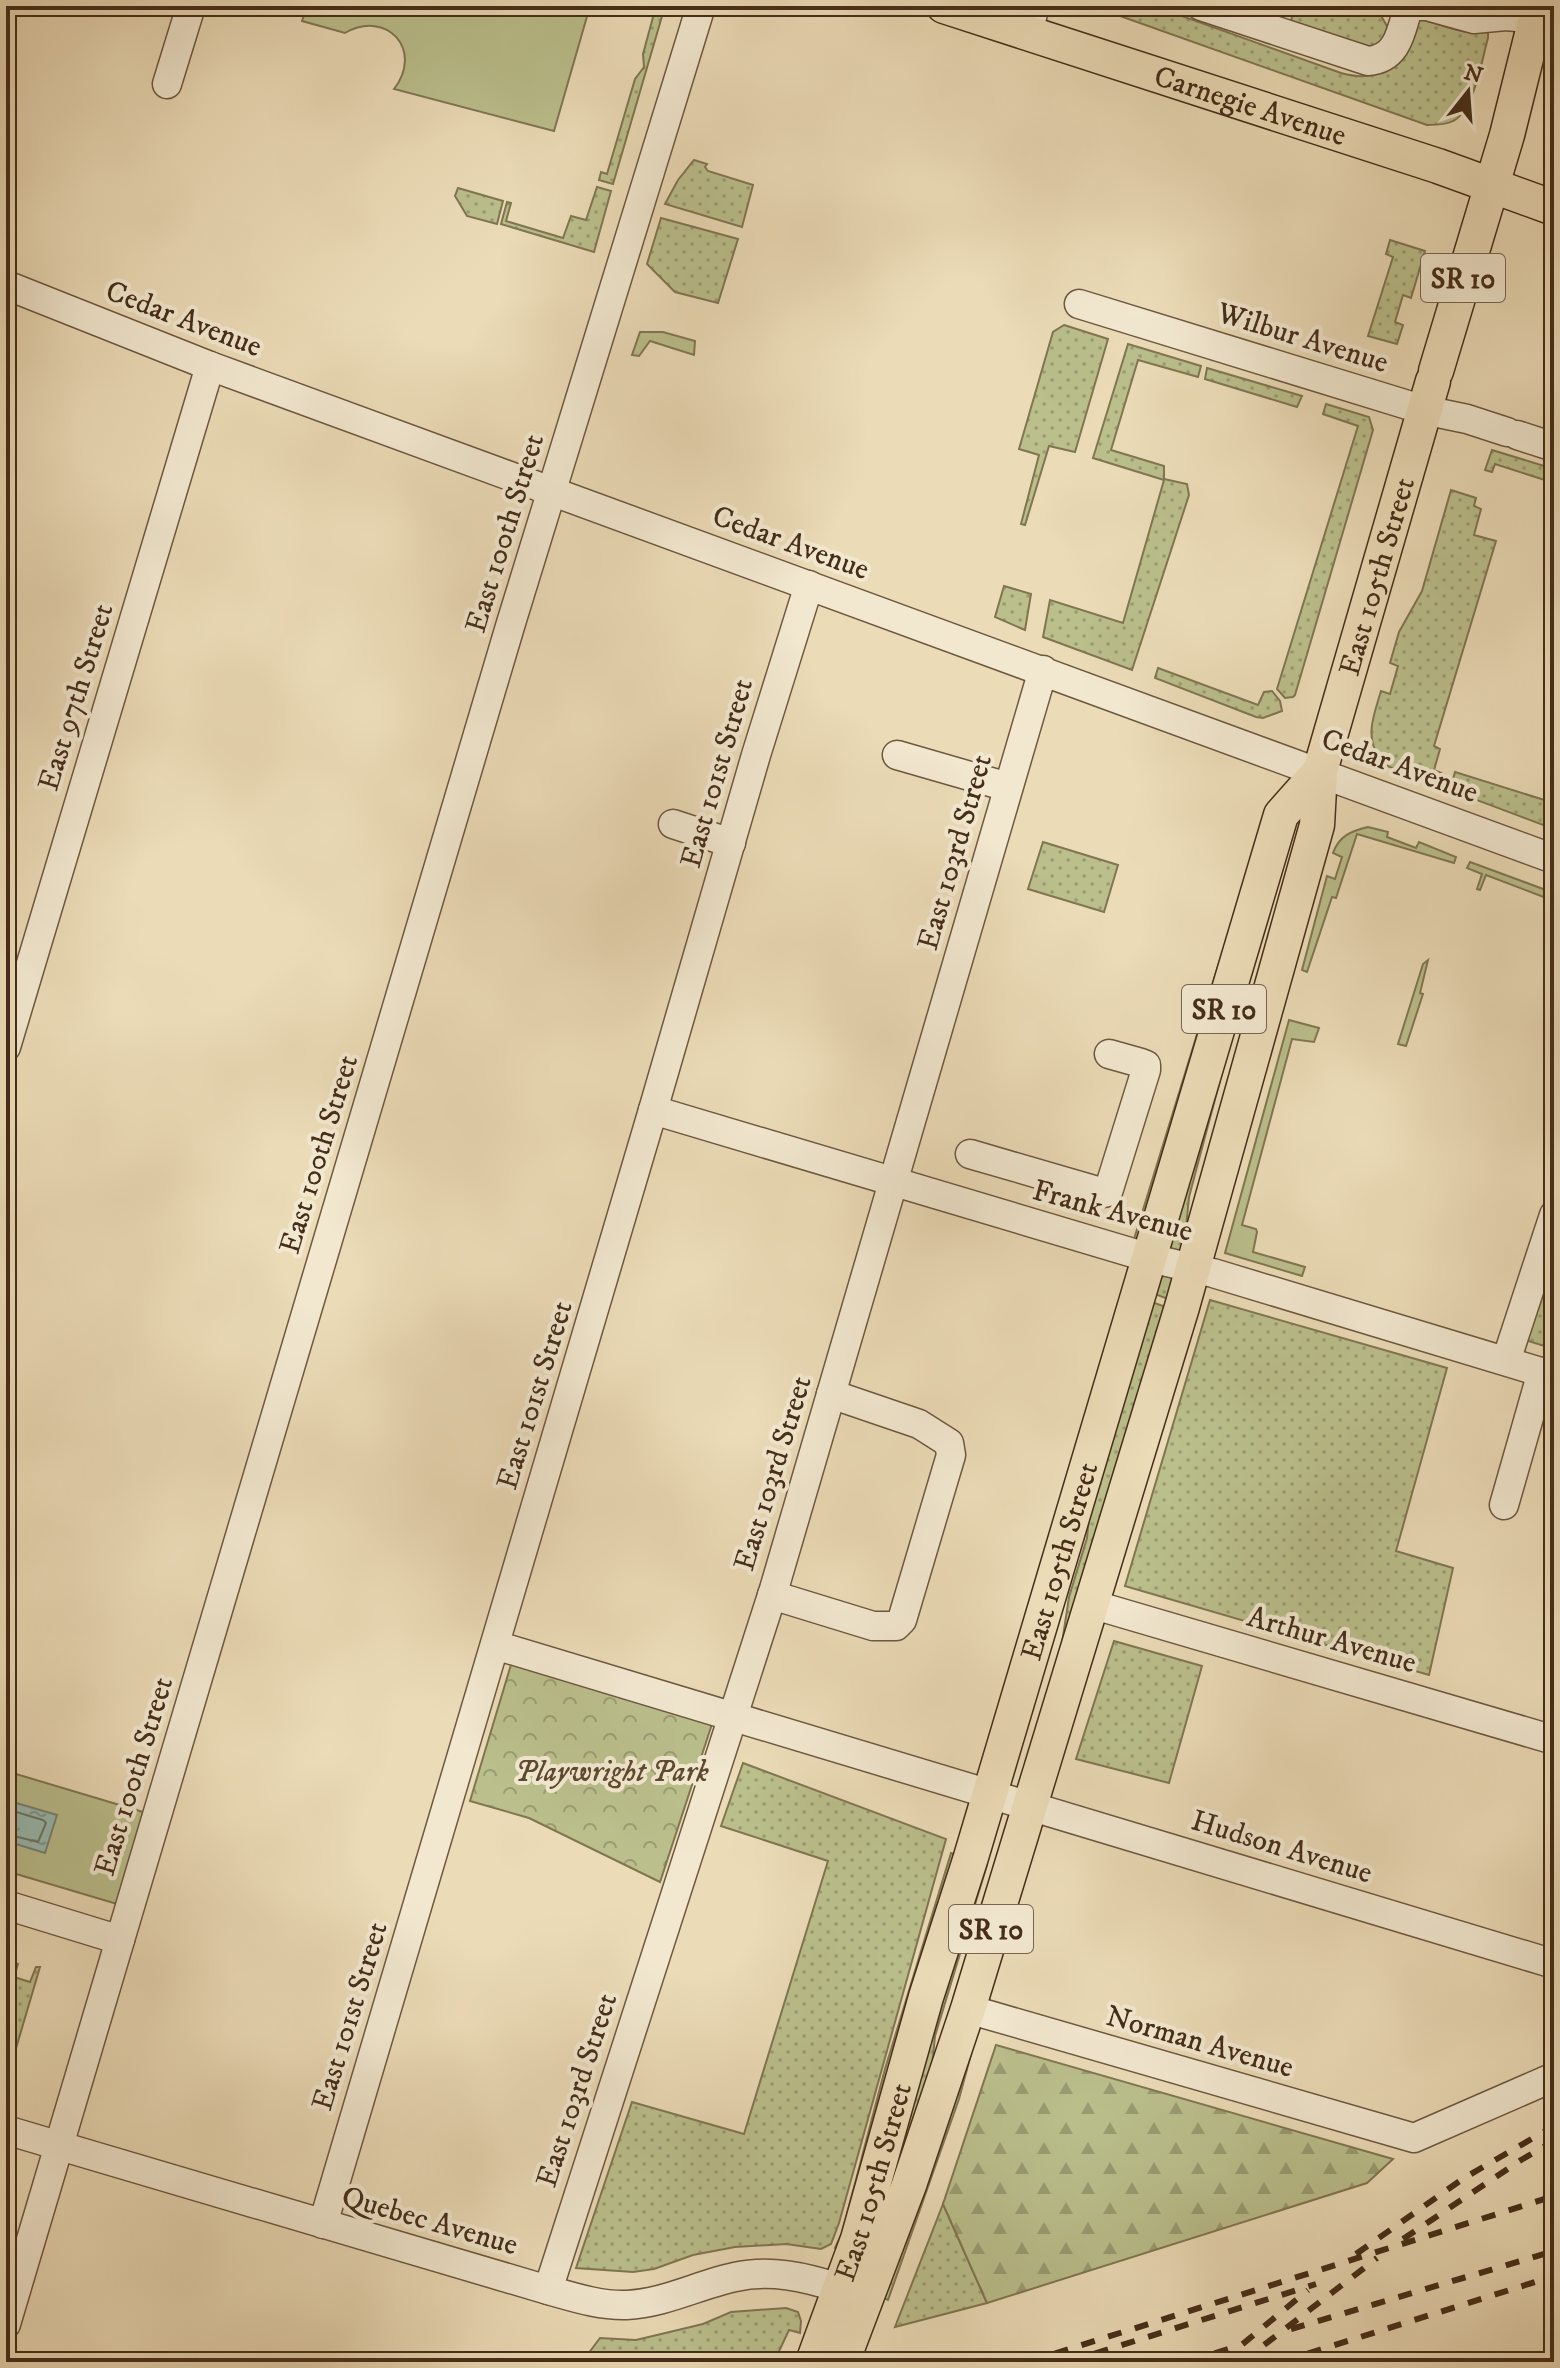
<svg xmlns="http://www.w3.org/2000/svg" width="1560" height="2368" font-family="'IM FELL DW Pica',serif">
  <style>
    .grass { fill: url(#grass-dots); stroke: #807652; stroke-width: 2 }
    .forest { fill: url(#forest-firs); stroke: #807652; stroke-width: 2 }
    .park { fill: url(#park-crowns); stroke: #807652; stroke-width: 2 }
    .garden { fill: #babf8c; stroke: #807652; stroke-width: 2 }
    .water { fill: url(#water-ripples); stroke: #778275; stroke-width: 2 }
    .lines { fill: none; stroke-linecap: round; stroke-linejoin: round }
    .shore { stroke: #6e7466; stroke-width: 2 }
    .minor-casing { stroke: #6e5840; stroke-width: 31 }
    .major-casing { stroke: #452d19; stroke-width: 37 }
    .minor { stroke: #f2e8d0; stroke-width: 28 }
    .major { stroke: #ebdbb7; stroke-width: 34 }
    .rail { stroke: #452d19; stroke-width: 6; stroke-dasharray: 14 14; stroke-linecap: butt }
    .labels { text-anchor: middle; stroke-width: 8; stroke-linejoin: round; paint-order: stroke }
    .shield { fill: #f2e8d0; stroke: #796550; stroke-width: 2 }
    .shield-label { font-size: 28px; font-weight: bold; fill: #452d19 }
    .street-label { font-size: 30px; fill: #452d19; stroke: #f2e8d0 }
    .park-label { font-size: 30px; font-style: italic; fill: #5c4a30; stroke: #f2e8d0 }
  </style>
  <defs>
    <pattern id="grass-dots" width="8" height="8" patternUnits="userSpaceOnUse" patternTransform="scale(2)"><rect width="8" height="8" fill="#babf8c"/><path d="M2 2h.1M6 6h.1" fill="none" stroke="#999c72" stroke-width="1.8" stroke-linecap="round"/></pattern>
    <pattern id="forest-firs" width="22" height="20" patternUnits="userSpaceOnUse" patternTransform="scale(2)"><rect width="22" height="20" fill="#babf8c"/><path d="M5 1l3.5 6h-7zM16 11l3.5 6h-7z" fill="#999c72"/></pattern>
    <pattern id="park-crowns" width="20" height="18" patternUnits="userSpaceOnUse" patternTransform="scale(2)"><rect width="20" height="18" fill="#babf8c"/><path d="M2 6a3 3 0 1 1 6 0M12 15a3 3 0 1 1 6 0" fill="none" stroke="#999c72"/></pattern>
    <pattern id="water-ripples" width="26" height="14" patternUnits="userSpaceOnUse" patternTransform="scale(2)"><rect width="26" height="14" fill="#98bbb2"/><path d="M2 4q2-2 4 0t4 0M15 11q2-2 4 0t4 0" fill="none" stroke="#7e9890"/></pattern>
  </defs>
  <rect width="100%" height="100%" fill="#ebdbb7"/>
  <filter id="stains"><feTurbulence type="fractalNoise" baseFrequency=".0025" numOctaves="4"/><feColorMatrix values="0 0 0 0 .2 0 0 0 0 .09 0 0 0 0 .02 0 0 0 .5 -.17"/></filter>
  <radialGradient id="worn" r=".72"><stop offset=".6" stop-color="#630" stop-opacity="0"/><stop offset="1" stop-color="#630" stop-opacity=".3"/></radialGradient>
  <g class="grass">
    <polygon points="656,6 665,6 613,184 599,180 601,172 607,174 635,79 644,67 643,54"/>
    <path d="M1092,6H1154L1341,73C1401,89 1386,42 1421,19C1440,24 1469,38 1488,30V38C1482,59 1474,111 1453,121C1446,125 1435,125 1427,125Z"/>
    <polygon points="1295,6 1357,6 1379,12 1388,28 1379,50 1289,28"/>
    <polygon points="694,160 707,164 705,167 708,171 753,185 742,227 665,204 678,180"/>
    <polygon points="597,187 611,191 594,252 501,224 507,202 511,203 506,221 563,238 571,216 586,220"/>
    <polygon points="458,188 503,201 497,224 467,216 455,196"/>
    <polygon points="661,218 738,239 718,303 675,292 647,264"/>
    <polygon points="1390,240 1425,251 1411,298 1403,295 1395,322 1403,325 1397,344 1368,336 1393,257 1386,254"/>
    <polygon points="1064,325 1108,339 1075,452 1049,446 1025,525 1021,524 1039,455 1019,449 1053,332"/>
    <polygon points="1128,344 1201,366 1198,377 1138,360 1111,450 1164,466 1164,479 1187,484 1189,495 1132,670 1043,637 1050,600 1123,623 1164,480 1093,458"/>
    <polygon points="1207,368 1302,396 1297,407 1205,379"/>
    <polygon points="1326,404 1369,417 1373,430 1295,695 1293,697 1285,698 1277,689 1358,426 1323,414"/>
    <polygon points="1492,450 1554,469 1554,483 1495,464 1492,472 1485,470"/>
    <path d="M1451,490L1476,498L1474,506L1481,509L1474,535L1496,541L1434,746L1440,749L1434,770L1446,775L1443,787L1387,766L1389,761L1383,757L1380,758C1364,737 1374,715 1381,691L1390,694L1398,666L1390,663L1399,632L1422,591Z"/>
    <polygon points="1004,586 1031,594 1025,630 995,617"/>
    <polygon points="1158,668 1258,705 1264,692 1272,691 1280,701 1282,711 1263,718 1256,717 1155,678"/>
    <polygon points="1455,772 1554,803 1554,829 1450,790"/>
    <polygon points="1043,842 1118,865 1104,912 1028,889"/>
    <polygon points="1231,924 1140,1251 1130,1252"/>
    <polygon points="1239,1009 1189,1197 1184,1249 1168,1299 1152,1293"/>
    <polygon points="1554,1248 1554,1349 1525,1340"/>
    <polygon points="1210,1300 1447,1368 1396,1551 1453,1568 1429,1675 1125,1586"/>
    <polygon points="1149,1301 1166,1307 1062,1643 1069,1597 1087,1538 1091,1493"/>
    <polygon points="1114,1641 1202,1666 1169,1783 1076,1759"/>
    <polygon points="743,1763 946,1839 839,2223 831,2244 821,2249 786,2244 735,2247 693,2255 654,2269 633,2272 576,2268 632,2102 744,2134 828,1861 721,1826"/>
    <polygon points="951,1853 956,1855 839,2251 835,2248 842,2233 885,2069"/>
    <polygon points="979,1863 987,1865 935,2036 930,2087 869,2241"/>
    <polygon points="9,1960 18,1964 14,1977 30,1982 36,1967 40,1967 6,2082 6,1972"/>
    <polygon points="977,2032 959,2099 888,2300 881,2297"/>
    <polygon points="943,2204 987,2303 895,2327"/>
    <polygon points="786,2308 798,2312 801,2321 800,2333 789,2330 774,2362 582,2362 600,2338 636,2340 703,2324 731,2312"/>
  </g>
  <polygon class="forest" points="996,2045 1393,2159 1367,2183 987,2303 943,2204"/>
  <polygon class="park" points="513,1658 714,1718 660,1882 529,1818 470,1801"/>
  <g class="garden">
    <path d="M307,6H590L554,131L394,89C424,50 387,9 345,33L302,21Z"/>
    <polygon points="640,332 663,332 695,341 694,355 650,341 639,356 632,355"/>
    <path d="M1368,827L1388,832L1387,837L1416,848L1419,842L1456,857L1454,863L1357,834L1336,898L1332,897L1307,972L1302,970L1327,876L1335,879L1342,857L1333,853C1339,836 1351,831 1368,827Z"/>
    <polygon points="1470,862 1554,893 1554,901 1486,875 1480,890 1477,889 1482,874 1467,868"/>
    <polygon points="1428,960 1420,993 1423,994 1406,1046 1398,1044 1423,964"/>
    <polygon points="1289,1020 1319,1028 1314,1042 1292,1039 1242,1225 1256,1229 1257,1232 1253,1252 1305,1267 1302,1276 1225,1253"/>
    <polygon points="6,1771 143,1812 117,1904 6,1871"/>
  </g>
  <polygon class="water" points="6,1800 57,1815 45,1853 6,1841"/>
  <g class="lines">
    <polyline class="shore" points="6,1809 43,1820 46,1823 38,1842 6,1834"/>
    <defs>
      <g id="minor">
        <path d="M1201,6L1368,61C1398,59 1401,31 1408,8"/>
        <polyline points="1403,6 1427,6 1474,19 1506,16 1536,19 1554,24"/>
        <polyline points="1028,32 1035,6"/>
        <polyline points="167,84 191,6"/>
        <polyline points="6,285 210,366 1554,859"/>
        <polyline points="1079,304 1424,410 1467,419 1507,432"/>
        <polyline points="1517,435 1554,447"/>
        <polyline points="897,755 1008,787"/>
        <polyline points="673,824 731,843"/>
        <polyline points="6,1047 210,366"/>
        <polyline points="653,1110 1150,1258 1213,1273 1554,1376"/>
        <polyline points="970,1154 1104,1193 1108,1192 1146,1070 1146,1065 1141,1063 1109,1054"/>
        <polyline points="1506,1361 1554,1215"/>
        <polyline points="1504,1505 1542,1372"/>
        <polyline points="772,1595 873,1626 896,1626 902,1620 951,1455 949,1443 919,1424 831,1394"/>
        <polyline points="1091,1604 1554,1740"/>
        <polyline points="495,1645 1554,1964"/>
        <polyline points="6,1905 120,1940"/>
        <polyline points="968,2009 1414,2138 1554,2077"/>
        <path d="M6,2130L548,2290C573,2297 600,2306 627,2305C665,2303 698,2285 735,2277C770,2269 805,2277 839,2288"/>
        <polyline points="323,2224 653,1110 756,755 809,585"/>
        <polyline points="548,2290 774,1589 1043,670"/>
        <polyline points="6,2324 511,623 701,6"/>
      </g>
      <g id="major">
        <path id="s1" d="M944,6L1438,166L1554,208"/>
        <polyline points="1436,371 1507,135 1539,6"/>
        <path id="s2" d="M813,2362L858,2239L926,1997L971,1857L1281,815L1320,771"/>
        <path id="s3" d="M842,2362L909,2185L968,2009L1182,1307L1317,825L1320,771L1433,381"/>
      </g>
    </defs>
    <use href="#minor" class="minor-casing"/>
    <use href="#major" class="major-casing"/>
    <use href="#minor" class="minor"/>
    <use href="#major" class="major"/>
    <g class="rail">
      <polyline points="1403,2239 1521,2160 1554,2141"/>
      <polyline points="1356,2254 1464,2178 1554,2126"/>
      <polyline points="1291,2329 1554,2251"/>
      <polyline points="1028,2362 1554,2196"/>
      <polyline points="1068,2362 1316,2284"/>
      <polyline points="1188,2362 1234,2347"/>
      <polyline points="1221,2362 1308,2290"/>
      <polyline points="1242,2362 1377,2258"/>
      <polyline points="1281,2362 1554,2276"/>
    </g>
  </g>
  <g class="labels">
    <g class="shield">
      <rect x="1421" y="254" width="84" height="48" rx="6"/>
      <rect x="1182" y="985" width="84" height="48" rx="6"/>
      <rect x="949" y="1905" width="84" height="48" rx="6"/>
    </g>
    <g class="shield-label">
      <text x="1463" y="288">SR 10</text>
      <text x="1224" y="1019">SR 10</text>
      <text x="991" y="1939">SR 10</text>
    </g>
    <g class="street-label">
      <text dy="10" stroke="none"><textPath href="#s1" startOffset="322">Carnegie Avenue</textPath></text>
      <text transform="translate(184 318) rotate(21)" y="10">Cedar Avenue</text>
      <text transform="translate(1303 337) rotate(17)" y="10">Wilbur Avenue</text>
      <text transform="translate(504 533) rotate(-73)" y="10">East 100th Street</text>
      <text transform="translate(791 542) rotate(20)" y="10">Cedar Avenue</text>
      <text dy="10" stroke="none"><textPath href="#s3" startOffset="1866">East 105th Street</textPath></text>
      <text transform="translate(75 697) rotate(-73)" y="10">East 97th Street</text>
      <text transform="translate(1400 765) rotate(20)" y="10">Cedar Avenue</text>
      <text transform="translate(716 773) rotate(-74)" y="10">East 101st Street</text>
      <text transform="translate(954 852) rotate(-74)" y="10">East 103rd Street</text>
      <text transform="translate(318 1154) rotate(-73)" y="10">East 100th Street</text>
      <text transform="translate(1113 1210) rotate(15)" y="10">Frank Avenue</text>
      <text transform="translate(534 1395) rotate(-73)" y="10">East 101st Street</text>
      <text transform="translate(772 1473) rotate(-73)" y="10">East 103rd Street</text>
      <text dy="10" stroke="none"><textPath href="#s2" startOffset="838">East 105th Street</textPath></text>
      <text transform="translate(1332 1639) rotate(16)" y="10">Arthur Avenue</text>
      <text transform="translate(133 1776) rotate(-73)" y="10">East 100th Street</text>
      <text transform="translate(1282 1846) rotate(17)" y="10">Hudson Avenue</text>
      <text transform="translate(349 2016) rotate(-73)" y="10">East 101st Street</text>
      <text transform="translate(1200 2041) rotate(16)" y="10">Norman Avenue</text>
      <text transform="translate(576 2090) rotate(-72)" y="10">East 103rd Street</text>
      <text dy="10" stroke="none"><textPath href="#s2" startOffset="190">East 105th Street</textPath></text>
      <text transform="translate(430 2220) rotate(16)" y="10">Quebec Avenue</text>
    </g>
    <g class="park-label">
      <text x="612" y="1781">Playwright Park</text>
    </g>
  </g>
  <rect width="1560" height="2368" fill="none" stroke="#ebdbb7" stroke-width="32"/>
  <rect x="8" y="8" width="1544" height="2352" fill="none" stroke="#452d19" stroke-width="4"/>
  <rect x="16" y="16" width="1528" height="2336" fill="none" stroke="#452d19" stroke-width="2"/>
  <g transform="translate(1468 92) rotate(17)" stroke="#f2e8d0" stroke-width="6" paint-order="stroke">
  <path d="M0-6L14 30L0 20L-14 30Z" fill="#452d19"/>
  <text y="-12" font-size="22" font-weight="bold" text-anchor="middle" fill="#452d19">N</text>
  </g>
  <rect width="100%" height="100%" filter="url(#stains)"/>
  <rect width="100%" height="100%" fill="url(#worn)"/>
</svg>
